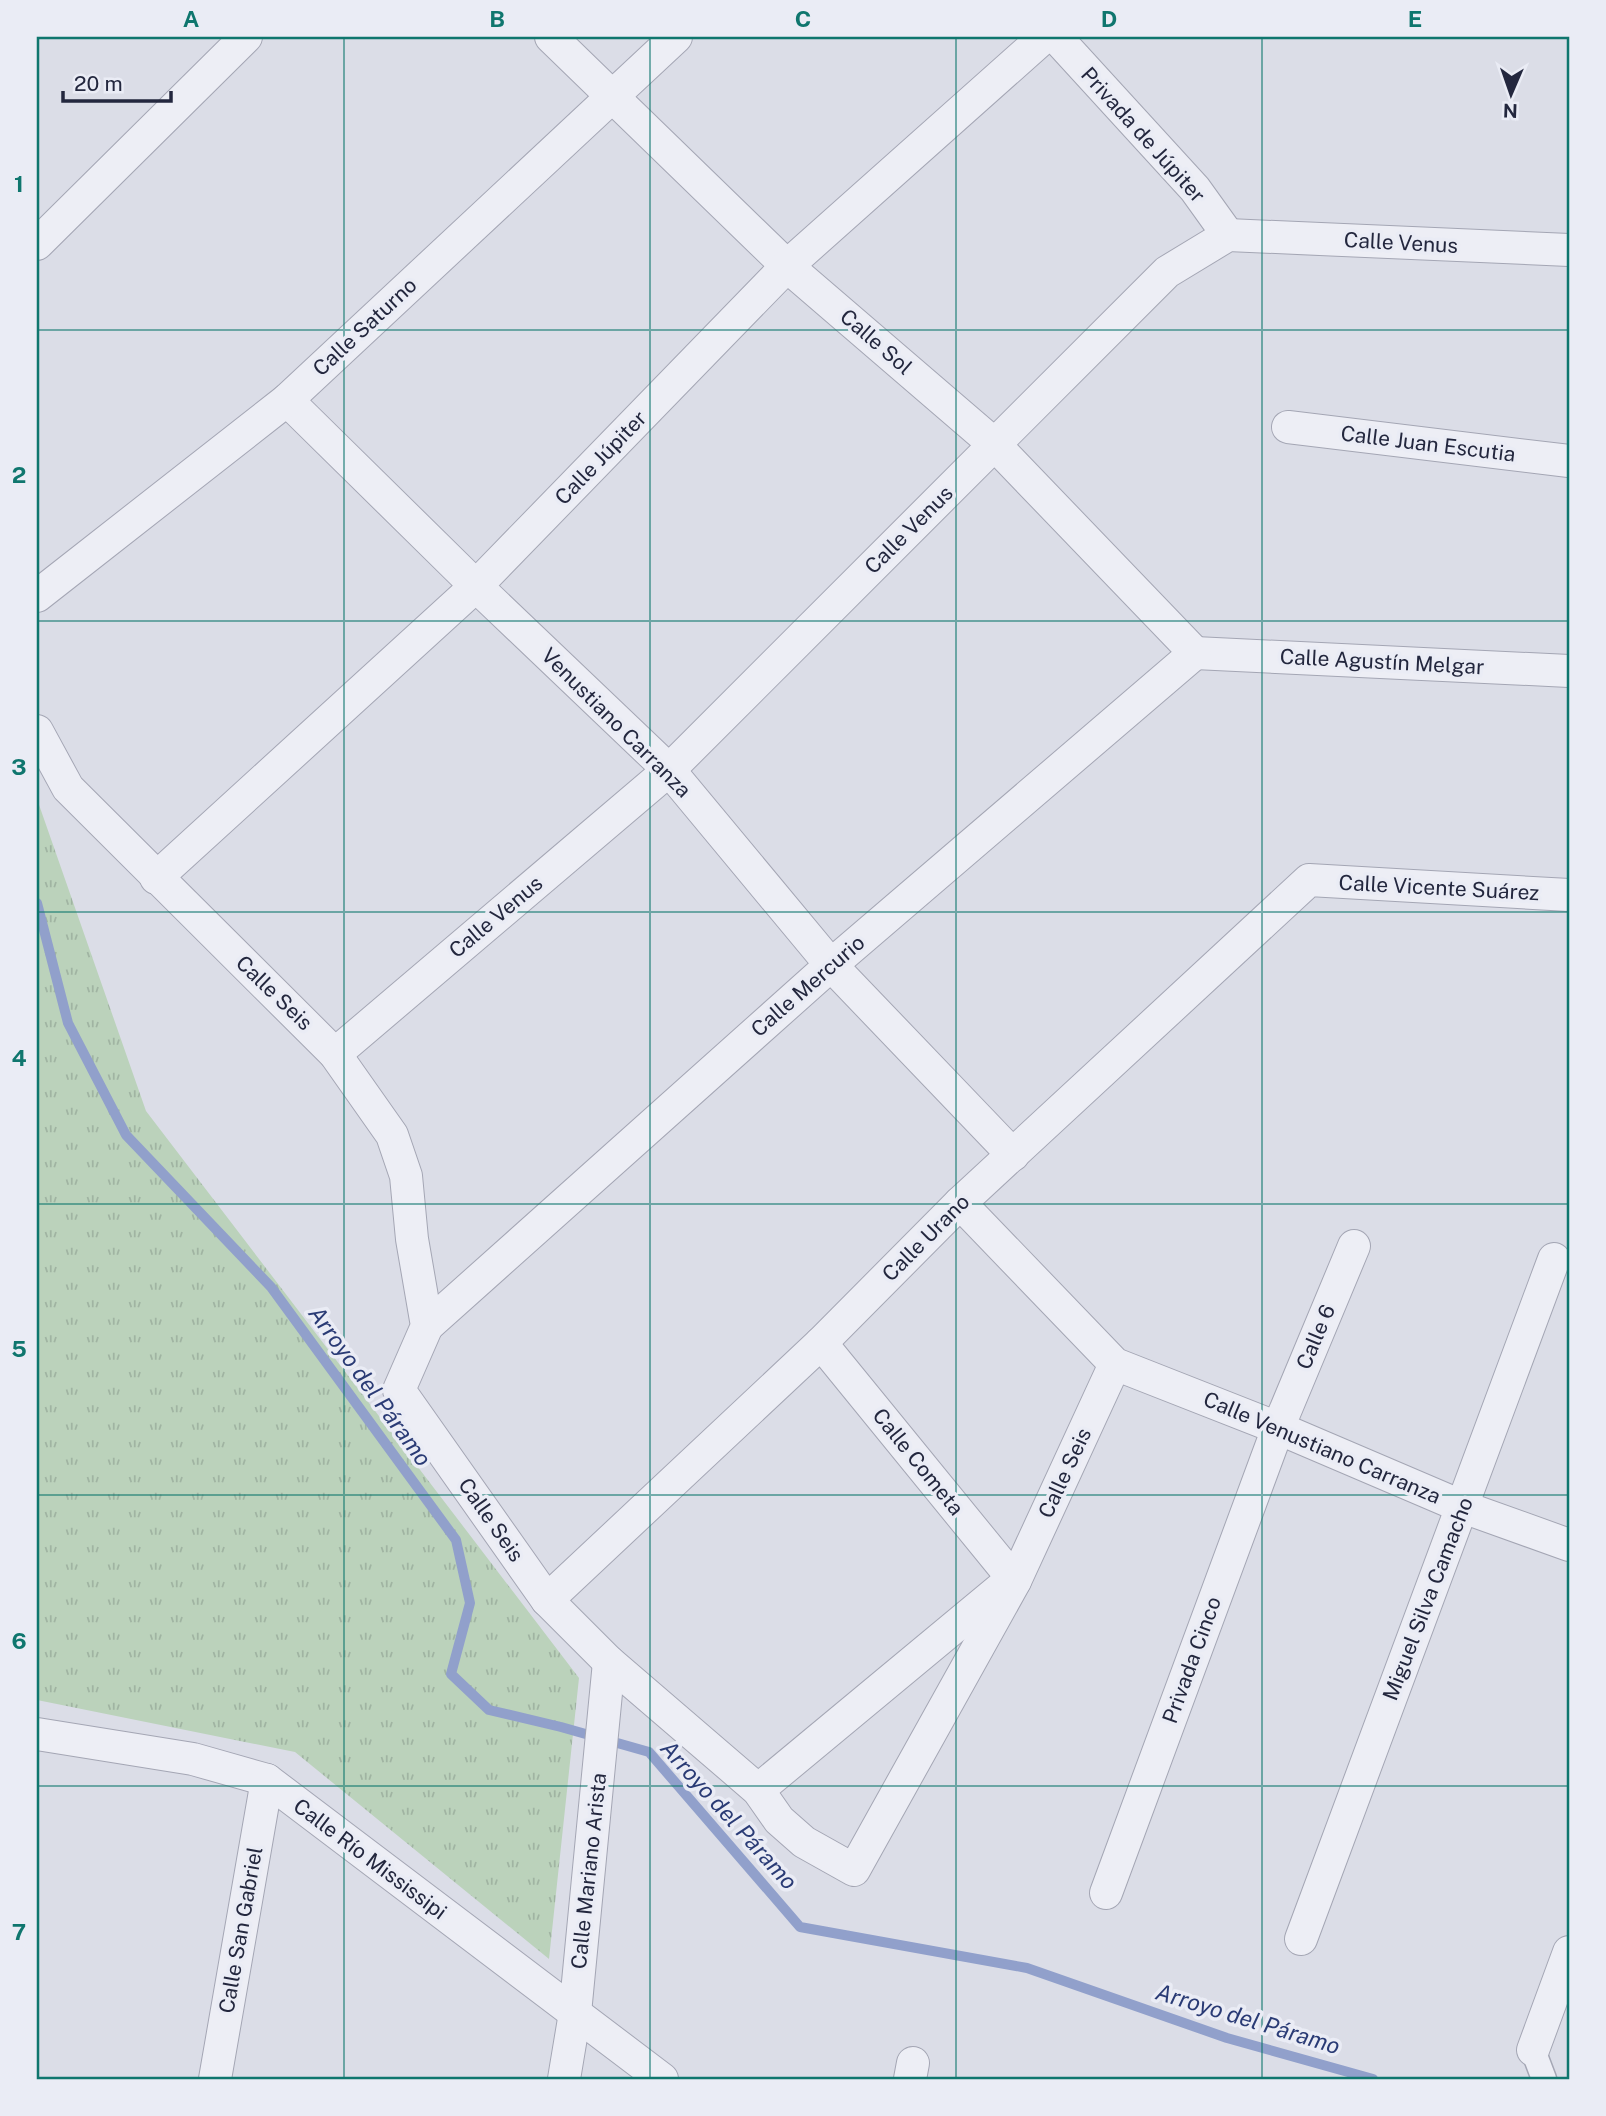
<svg xmlns="http://www.w3.org/2000/svg" width="1606" height="2116" font-family="'Public Sans',sans-serif">
  <style>
    .park { fill: url(#park-tufts) }
    .lines { fill: none; stroke-linecap: round; stroke-linejoin: round }
    .stream { stroke: #91a0cb; stroke-width: 10 }
    .pedestrian-casing { stroke: #a4a6b4; stroke-width: 27 }
    .minor-casing { stroke: #a4a6b4; stroke-width: 34 }
    .pedestrian { stroke: #edeef5; stroke-width: 24 }
    .minor { stroke: #edeef5; stroke-width: 32 }
    .grid { fill: none; stroke: #0f766e; stroke-width: 2; stroke-opacity: 0.55 }
    .labels { text-anchor: middle; stroke-width: 7; stroke-linejoin: round; paint-order: stroke }
    .street-label { font-size: 21px; fill: #23273e; stroke: #eaecf5 }
    .water-label { font-size: 23px; font-style: italic; fill: #2a3b75; stroke: #eaecf5 }
    .neatline { fill: none; stroke: #0f766e; stroke-width: 2.5 }
    .grid-label { font-size: 23px; text-anchor: middle; font-weight: bold; fill: #0f766e }
  </style>
  <defs>
    <pattern id="park-tufts" width="24" height="20" patternUnits="userSpaceOnUse" patternTransform="scale(1.75)"><rect width="24" height="20" fill="#bbd2bb"/><path d="M3 7l-1-3M5 7V3M7 7l1-3M15 17l-1-3M17 17v-4M19 17l1-3" fill="none" stroke="#a0b4a2"/></pattern>
  </defs>
  <rect width="100%" height="100%" fill="#dbdde7"/>
  <polygon class="park" points="37,799 146,1111 579,1678 549,1959 295,1752 37,1700"/>
  <g class="lines">
    <polyline class="stream" points="37,903 68,1023 126,1135 271,1287 456,1540 470,1603 451,1674 489,1710 561,1727 649,1752 800,1927 1027,1968 1227,2038 1373,2079"/>
    <defs>
      <polyline id="pedestrian" points="1533,2050 1544,2079"/>
      <g id="minor">
        <polyline points="551,37 787,266 994,444 1195,653"/>
        <polyline points="1056,37 1195,189 1228,235"/>
        <polyline points="37,244 246,37"/>
        <polyline points="287,400 476,586 669,770 831,965 1013,1155"/>
        <polyline points="1288,427 1569,461"/>
        <polyline points="37,596 287,400 676,37"/>
        <polyline points="1195,653 1569,671"/>
        <polyline points="37,731 68,788 335,1054 392,1135 406,1176 412,1239 427,1326 399,1390 547,1600 609,1662 758,1790 779,1820 804,1842 854,1870 1015,1581 1115,1364"/>
        <polyline points="156,878 476,586 787,266 1044,37"/>
        <polyline points="335,1054 669,770 1167,272 1228,235 1569,250"/>
        <polyline points="960,1203 1115,1364 1278,1428 1463,1507 1569,1545"/>
        <polyline points="427,1326 831,965 1195,653"/>
        <polyline points="821,1343 1015,1581"/>
        <polyline points="547,1600 821,1343 960,1203 1309,880 1569,895"/>
        <polyline points="37,1734 193,1759 267,1780 662,2079"/>
        <polyline points="758,1790 1005,1585"/>
        <polyline points="1106,1893 1278,1428 1354,1246"/>
        <polyline points="1301,1939 1554,1259"/>
        <polyline points="1533,2050 1569,1952"/>
        <polyline points="215,2079 267,1780"/>
        <polyline points="564,2079 575,2013 609,1662"/>
        <polyline points="910,2079 913,2063"/>
      </g>
    </defs>
    <use href="#pedestrian" class="pedestrian-casing"/>
    <use href="#minor" class="minor-casing"/>
    <use href="#pedestrian" class="pedestrian"/>
    <use href="#minor" class="minor"/>
  </g>
  <path class="grid" d="M344,37V2079M650,37V2079M956,37V2079M1262,37V2079M37,330H1569M37,621H1569M37,912H1569M37,1204H1569M37,1495H1569M37,1786H1569"/>
  <g class="labels">
    <g class="street-label">
      <text transform="translate(1143 135) rotate(48)" y="7">Privada de Júpiter</text>
      <text transform="translate(1401 243) rotate(3)" y="7">Calle Venus</text>
      <text transform="translate(365 327) rotate(-43)" y="7">Calle Saturno</text>
      <text transform="translate(876 342) rotate(41)" y="7">Calle Sol</text>
      <text transform="translate(1428 444) rotate(7)" y="7">Calle Juan Escutia</text>
      <text transform="translate(601 458) rotate(-46)" y="7">Calle Júpiter</text>
      <text transform="translate(909 530) rotate(-45)" y="7">Calle Venus</text>
      <text transform="translate(1382 662) rotate(3)" y="7">Calle Agustín Melgar</text>
      <text transform="translate(616 723) rotate(45)" y="7">Venustiano Carranza</text>
      <text transform="translate(1439 888) rotate(3)" y="7">Calle Vicente Suárez</text>
      <text transform="translate(496 917) rotate(-40)" y="7">Calle Venus</text>
      <text transform="translate(808 986) rotate(-41)" y="7">Calle Mercurio</text>
      <text transform="translate(274 993) rotate(44)" y="7">Calle Seis</text>
      <text transform="translate(926 1238) rotate(-45)" y="7">Calle Urano</text>
      <text transform="translate(1316 1337) rotate(-67)" y="7">Calle 6</text>
      <text transform="translate(1322 1448) rotate(23)" y="7">Calle Venustiano Carranza</text>
      <text transform="translate(918 1462) rotate(51)" y="7">Calle Cometa</text>
      <text transform="translate(1065 1473) rotate(-65)" y="7">Calle Seis</text>
      <text transform="translate(491 1520) rotate(55)" y="7">Calle Seis</text>
      <text transform="translate(1428 1599) rotate(-69)" y="7">Miguel Silva Camacho</text>
      <text transform="translate(1192 1660) rotate(-70)" y="7">Privada Cinco</text>
      <text transform="translate(370 1859) rotate(37)" y="7">Calle Río Mississipi</text>
      <text transform="translate(589 1871) rotate(-84)" y="7">Calle Mariano Arista</text>
      <text transform="translate(241 1930) rotate(-80)" y="7">Calle San Gabriel</text>
    </g>
    <g class="water-label">
      <text transform="translate(370 1386) rotate(54)" y="8">Arroyo del Páramo</text>
      <text transform="translate(729 1815) rotate(48)" y="8">Arroyo del Páramo</text>
      <text transform="translate(1248 2019) rotate(17)" y="8">Arroyo del Páramo</text>
    </g>
  </g>
  <rect width="1606" height="2116" fill="none" stroke="#eaecf5" stroke-width="77"/>
  <g transform="translate(1511 94) rotate(182)" stroke="#eaecf5" stroke-width="5" paint-order="stroke">
  <path d="M0-5L12 26L0 18L-12 26Z" fill="#23273e"/>
  <text y="-10" font-size="19" font-weight="bold" text-anchor="middle" fill="#23273e">N</text>
  </g>
  <path d="M63 91v10h108v-10" fill="none" stroke="#23273e" stroke-width="3.5"/>
  <text x="74" y="91" font-size="21" fill="#23273e" stroke="#eaecf5" stroke-width="5" paint-order="stroke">20 m</text>
  <rect x="38" y="38" width="1530" height="2040" class="neatline"/>
  <g class="grid-label">
    <text x="191" y="27">A</text>
    <text x="497" y="27">B</text>
    <text x="803" y="27">C</text>
    <text x="1109" y="27">D</text>
    <text x="1415" y="27">E</text>
    <text x="19" y="192">1</text>
    <text x="19" y="483">2</text>
    <text x="19" y="775">3</text>
    <text x="19" y="1066">4</text>
    <text x="19" y="1357">5</text>
    <text x="19" y="1649">6</text>
    <text x="19" y="1940">7</text>
  </g>
</svg>
